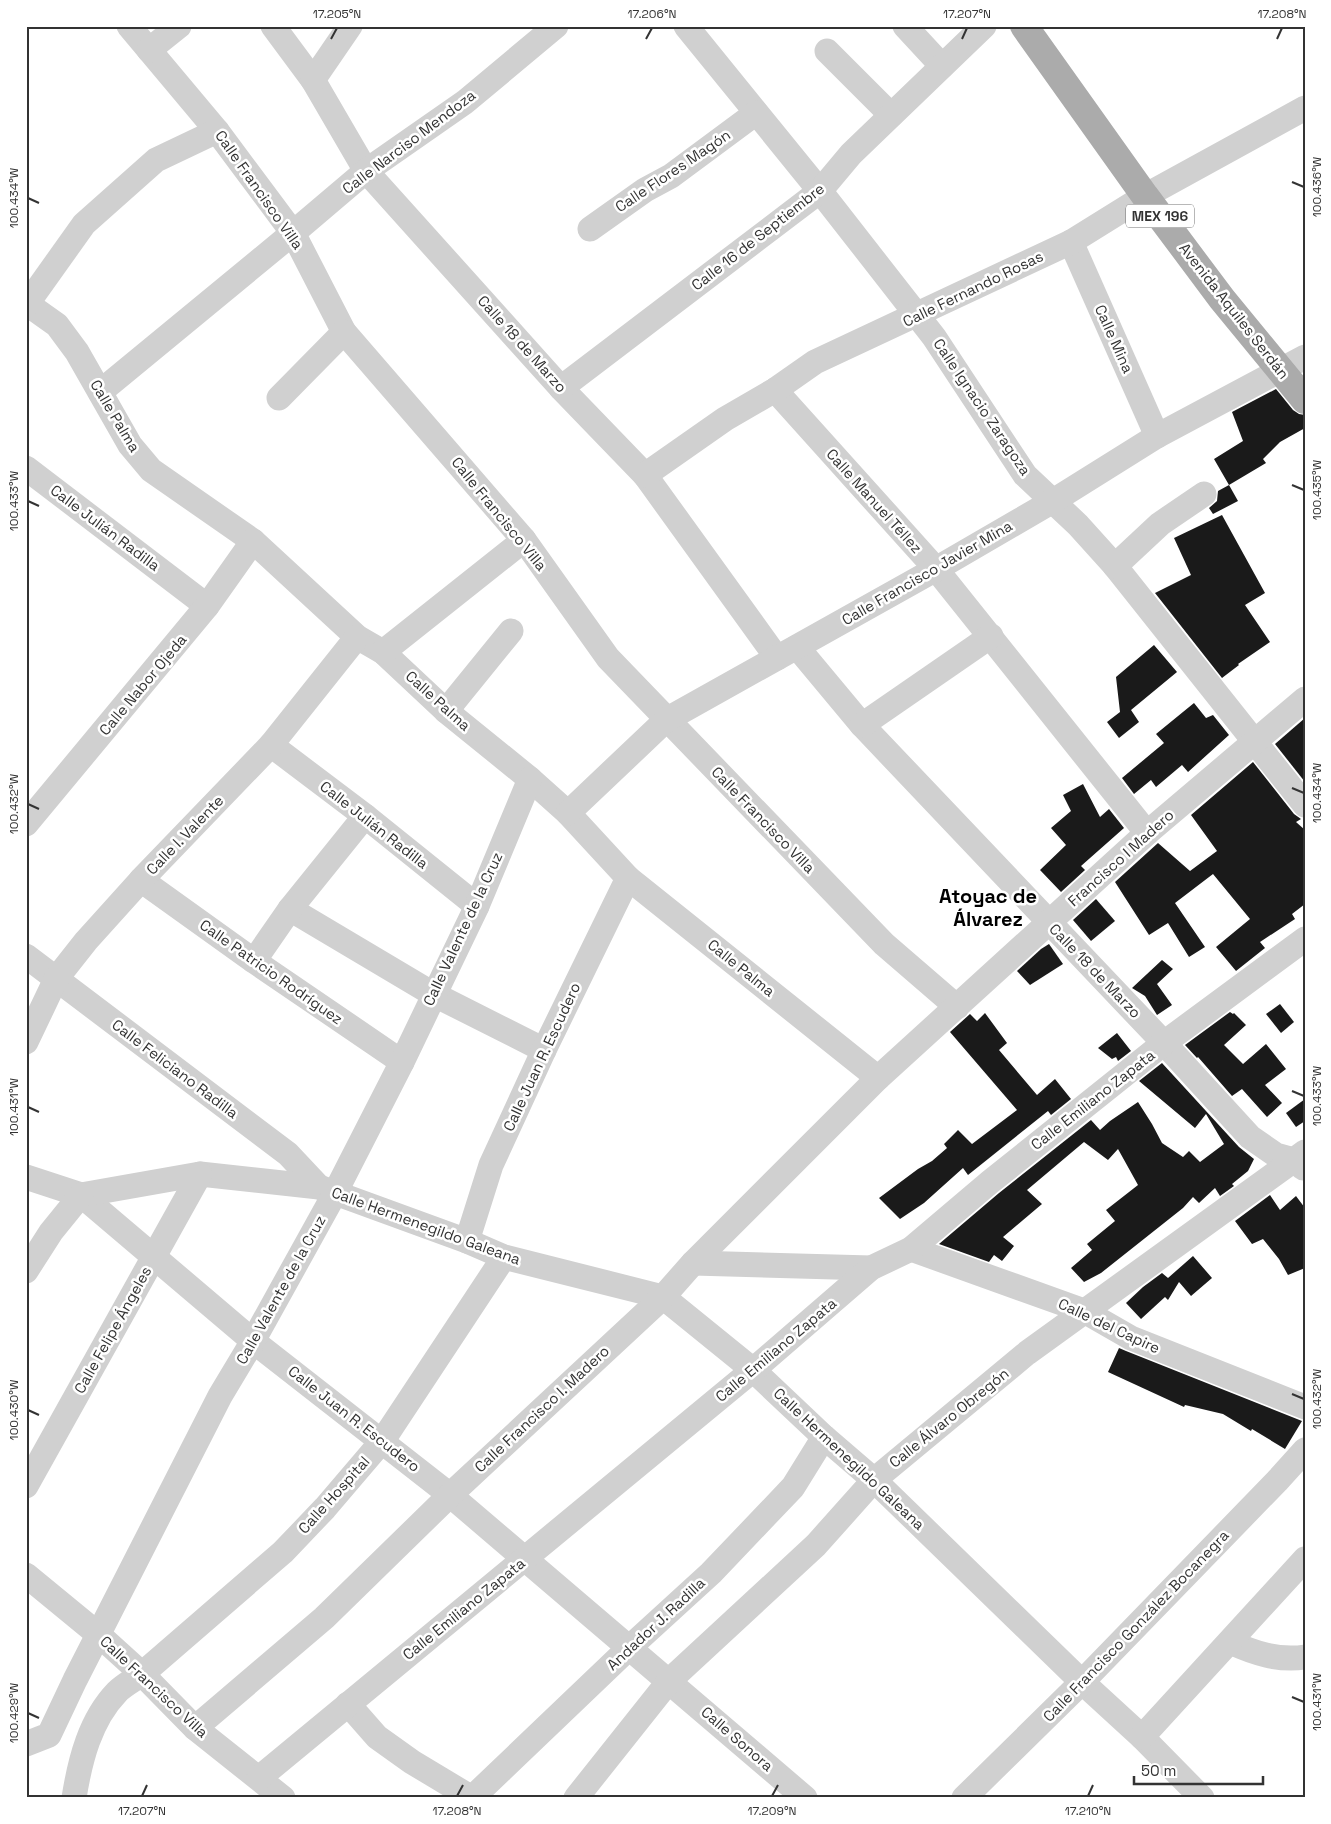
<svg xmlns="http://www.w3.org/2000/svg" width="1331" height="1824" font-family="'Space Grotesk',sans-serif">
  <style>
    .building { fill: #1a1a1a }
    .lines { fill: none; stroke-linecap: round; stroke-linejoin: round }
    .minor { stroke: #d0d0d0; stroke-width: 25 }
    .major { stroke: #ababab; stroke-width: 28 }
    .ticks { fill: none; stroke: #333; stroke-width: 2 }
    .labels { text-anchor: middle; stroke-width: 5; stroke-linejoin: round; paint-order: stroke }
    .shield { fill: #fff; stroke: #707070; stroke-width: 1 }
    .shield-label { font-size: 14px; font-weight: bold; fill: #333 }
    .street-label { font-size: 15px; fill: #333; stroke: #fff }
    .district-label { font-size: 20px; font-weight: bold; fill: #000; stroke: #fff }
    .neatline { fill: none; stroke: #333; stroke-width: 2 }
    .ticks-label { font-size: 12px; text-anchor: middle; fill: #333 }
  </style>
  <rect width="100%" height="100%" fill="#fff"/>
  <g class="building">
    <polygon points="1276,389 1293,410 1299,414 1305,415 1305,428 1280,442 1263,459 1266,463 1229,485 1214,459 1243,441 1232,412"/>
    <polygon points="1229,485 1238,501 1213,514 1209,508 1217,501 1218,491"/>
    <polygon points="1222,515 1265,593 1245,605 1270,642 1238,664 1239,665 1222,678 1155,593 1191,575 1174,538"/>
    <polygon points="1154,645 1177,672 1131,710 1139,722 1119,738 1107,722 1120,712 1116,677"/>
    <polygon points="1194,703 1206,718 1213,715 1229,735 1188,772 1182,765 1156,787 1151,780 1134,794 1122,778 1164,743 1156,734"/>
    <polygon points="1305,718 1305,782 1275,744"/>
    <polygon points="1253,762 1294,814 1301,819 1296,822 1305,830 1305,904 1292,914 1295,919 1260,942 1265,948 1236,971 1216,947 1250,919 1213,874 1175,903 1205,947 1189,957 1168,923 1149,935 1115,882 1158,843 1190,871 1217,851 1191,815"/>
    <polygon points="1083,784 1100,817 1109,809 1124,828 1081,866 1085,870 1061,892 1040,870 1066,845 1051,828 1071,811 1063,795"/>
    <polygon points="1096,899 1115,921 1091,941 1073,920"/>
    <polygon points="1049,944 1063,964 1030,985 1017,971 1041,949"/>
    <polygon points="1162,960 1173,969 1157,984 1172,1005 1157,1015 1145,996 1132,988"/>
    <polygon points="1280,1004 1294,1022 1281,1033 1266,1014"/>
    <polygon points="1230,1012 1233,1014 1234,1013 1246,1025 1224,1045 1243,1064 1266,1044 1286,1069 1265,1085 1282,1103 1267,1117 1242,1089 1232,1096 1198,1057 1197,1058 1185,1045"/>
    <polygon points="985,1013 1007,1043 999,1050 1037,1095 1055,1079 1071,1099 1051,1115 1048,1111 968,1175 963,1168 924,1203 900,1219 879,1198 918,1169 932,1161 947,1148 944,1144 958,1130 972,1144 1017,1110 950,1032 970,1014 977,1021"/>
    <polygon points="1117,1033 1131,1051 1118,1061 1116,1057 1112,1059 1098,1048"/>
    <polygon points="1162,1063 1239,1147 1254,1159 1248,1171 1232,1184 1234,1186 1220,1196 1215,1188 1199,1203 1193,1197 1183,1208 1101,1273 1084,1282 1071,1268 1092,1250 1087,1244 1115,1221 1106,1210 1138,1185 1118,1149 1108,1160 1084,1142 1027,1190 1042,1204 1003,1237 1014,1246 1002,1261 994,1255 989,1262 939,1244 999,1193 1091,1120 1100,1130 1110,1121 1138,1102 1152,1124 1162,1143 1183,1157 1189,1151 1200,1162 1224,1144 1206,1114 1195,1128 1139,1081"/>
    <polygon points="1305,1099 1305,1121 1296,1127 1286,1113"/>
    <polygon points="1270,1195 1280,1210 1296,1196 1305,1208 1305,1268 1288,1275 1279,1259 1263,1239 1252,1244 1235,1221"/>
    <polygon points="1193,1256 1212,1278 1191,1296 1179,1282 1168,1300 1165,1297 1141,1319 1126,1303 1143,1287 1162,1273 1168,1278"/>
    <polygon points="1119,1348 1126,1351 1302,1421 1285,1449 1252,1429 1251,1431 1223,1414 1185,1405 1184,1407 1108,1372"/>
  </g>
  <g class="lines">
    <g class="minor">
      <polyline points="129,26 217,131 293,233 344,332 524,540 608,658 884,944 957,1007"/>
      <polyline points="273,26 313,80 366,171 561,388 645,475 777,658"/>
      <polyline points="686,26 820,191 934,337 1025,475 1078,525 1115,566 1305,805"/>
      <polyline points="905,26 942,66"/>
      <polyline points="149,50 179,26"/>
      <polyline points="827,51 891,115"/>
      <polyline points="313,80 350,26"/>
      <polyline points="590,229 645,190 671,176 756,113"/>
      <polyline points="1071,242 1157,436"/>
      <polyline points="26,303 57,325 77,352 130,445 151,470 253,541 357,637 383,652 446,711 530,779 568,813 628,878 878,1078"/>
      <polyline points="27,304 84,224 156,160 217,131"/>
      <polyline points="561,388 820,191 851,154 984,26"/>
      <polyline points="775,390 936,569 1147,833"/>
      <polyline points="100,392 293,233 366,171 465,102 556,26"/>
      <polyline points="279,398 344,332"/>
      <polyline points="26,468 207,606"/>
      <polyline points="645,475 725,419 775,390 815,362 1071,242 1145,196 1305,108"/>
      <polyline points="1115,566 1160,524 1204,494"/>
      <polyline points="797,647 862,725 1164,1043 1250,1137 1276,1155 1294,1160 1303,1168"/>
      <polyline points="383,652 524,540"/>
      <polyline points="446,711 511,631"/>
      <polyline points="862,725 991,636"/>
      <polyline points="271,745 365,816 477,906"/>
      <polyline points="568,813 666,720 936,569 1053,501 1157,436 1305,357"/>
      <polyline points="26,824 207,606 253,541"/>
      <polyline points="141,880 254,961 402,1062"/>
      <polyline points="290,909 433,994 544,1050"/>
      <polyline points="26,956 288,1154 319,1187"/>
      <polyline points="254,961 290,909 365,816"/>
      <polyline points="26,1042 56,979 86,941 141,880 271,745 357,637"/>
      <polyline points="26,1177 81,1195 253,1341 450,1495 805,1798"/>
      <polyline points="81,1195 200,1174 319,1187 467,1241 504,1257 663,1297 753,1370 824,1437 874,1480 1082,1682 1142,1737 1202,1798"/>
      <polyline points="467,1241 491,1165 544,1050 628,878"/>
      <polyline points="911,1249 1084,1311 1131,1338 1305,1407"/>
      <polyline points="693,1263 871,1268"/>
      <polyline points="26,1271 51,1232 81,1195"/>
      <polyline points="26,1486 200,1174"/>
      <polyline points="26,1575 99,1635 142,1674 195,1728 283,1798"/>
      <path d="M1230,1642C1254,1653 1278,1661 1305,1657"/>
      <polyline points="348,1704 377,1737 412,1762 472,1798"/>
      <polyline points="195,1728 324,1618 450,1495 663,1297 693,1263 878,1078 1147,833 1305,699"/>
      <polyline points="1142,1737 1305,1559"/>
      <polyline points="26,1744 49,1735 75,1680 220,1396 253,1341 335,1193 402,1062 477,906 530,779"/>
      <polyline points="259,1778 753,1370 871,1268 911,1249 990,1182 1164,1043 1305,939"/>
      <path d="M74,1798C80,1760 90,1720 117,1692C124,1685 134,1680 142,1674L283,1552L325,1508L383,1440L504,1257"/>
      <polyline points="472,1798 630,1647 711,1573 793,1487 824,1437"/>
      <polyline points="576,1798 669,1681 816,1545 874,1480 1027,1353 1305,1152"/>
      <polyline points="964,1798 1082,1682 1277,1481 1305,1450"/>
    </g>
    <polyline class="major" points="1024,26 1145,196 1222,299 1305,400"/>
  </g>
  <path class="ticks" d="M331,39L337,28M646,39L652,28M962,39L967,28M1277,39L1282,28M1292,182L1304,187M28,198L39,203M1292,485L1304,490M28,501L39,506M1292,788L1304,793M28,804L39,809M1292,1091L1304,1096M28,1107L39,1112M1292,1394L1304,1399M28,1410L39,1415M1292,1697L1304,1702M28,1713L39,1718M142,1796L147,1785M457,1796L463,1785M772,1796L778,1785M1088,1796L1093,1785"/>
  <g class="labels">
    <rect class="shield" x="1126" y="204.5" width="68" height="23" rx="4"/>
    <g class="shield-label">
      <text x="1160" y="221">MEX 196</text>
    </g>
    <g class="street-label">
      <text transform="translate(409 142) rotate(-37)" y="5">Calle Narciso Mendoza</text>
      <text transform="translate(673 171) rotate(-34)" y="5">Calle Flores Magón</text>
      <text transform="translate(259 190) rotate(55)" y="5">Calle Francisco Villa</text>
      <text transform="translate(758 237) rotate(-38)" y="5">Calle 16 de Septiembre</text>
      <text transform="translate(973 289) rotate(-26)" y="5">Calle Fernando Rosas</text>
      <text transform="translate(1234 311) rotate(52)" y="5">Avenida Aquiles Serdán</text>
      <text transform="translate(1114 339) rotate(66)" y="5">Calle Mina</text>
      <text transform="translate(522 344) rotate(48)" y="5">Calle 18 de Marzo</text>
      <text transform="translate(982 407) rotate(56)" y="5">Calle Ignacio Zaragoza</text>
      <text transform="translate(115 416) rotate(59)" y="5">Calle Palma</text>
      <text transform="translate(874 501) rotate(48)" y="5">Calle Manuel Téllez</text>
      <text transform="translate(499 514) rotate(51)" y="5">Calle Francisco Villa</text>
      <text transform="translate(105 528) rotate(37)" y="5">Calle Julián Radilla</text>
      <text transform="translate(927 573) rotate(-30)" y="5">Calle Francisco Javier Mina</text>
      <text transform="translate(143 685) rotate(-50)" y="5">Calle Nabor Ojeda</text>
      <text transform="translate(438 701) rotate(42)" y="5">Calle Palma</text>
      <text transform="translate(763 820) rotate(46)" y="5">Calle Francisco Villa</text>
      <text transform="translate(374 825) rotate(38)" y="5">Calle Julián Radilla</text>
      <text transform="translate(185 835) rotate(-46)" y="5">Calle I. Valente</text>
      <text transform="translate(1121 858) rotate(-42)" y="5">Francisco I Madero</text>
      <text transform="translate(463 929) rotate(-65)" y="5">Calle Valente de la Cruz</text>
      <text transform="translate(741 968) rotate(39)" y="5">Calle Palma</text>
      <text transform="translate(1095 971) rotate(46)" y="5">Calle 18 de Marzo</text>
      <text transform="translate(271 972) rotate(35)" y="5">Calle Patricio Rodríguez</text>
      <text transform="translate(542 1057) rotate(-65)" y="5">Calle Juan R. Escudero</text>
      <text transform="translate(175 1069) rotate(37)" y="5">Calle Feliciano Radilla</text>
      <text transform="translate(1093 1100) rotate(-38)" y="5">Calle Emiliano Zapata</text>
      <text transform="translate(426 1226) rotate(20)" y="5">Calle Hermenegildo Galeana</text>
      <text transform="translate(281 1290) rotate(-61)" y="5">Calle Valente de la Cruz</text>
      <text transform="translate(1109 1326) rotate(25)" y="5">Calle del Capire</text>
      <text transform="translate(113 1330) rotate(-61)" y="5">Calle Felipe Ángeles</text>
      <text transform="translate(776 1350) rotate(-40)" y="5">Calle Emiliano Zapata</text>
      <text transform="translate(542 1409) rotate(-43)" y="5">Calle Francisco I. Madero</text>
      <text transform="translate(949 1418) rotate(-39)" y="5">Calle Álvaro Obregón</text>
      <text transform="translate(354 1419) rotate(38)" y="5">Calle Juan R. Escudero</text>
      <text transform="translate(849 1459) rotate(43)" y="5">Calle Hermenegildo Galeana</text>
      <text transform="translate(334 1495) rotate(-48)" y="5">Calle Hospital</text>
      <text transform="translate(464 1609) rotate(-39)" y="5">Calle Emiliano Zapata</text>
      <text transform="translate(656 1624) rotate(-43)" y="5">Andador J. Radilla</text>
      <text transform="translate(1136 1626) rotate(-46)" y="5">Calle Francisco González Bocanegra</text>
      <text transform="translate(154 1687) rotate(43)" y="5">Calle Francisco Villa</text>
      <text transform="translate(737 1739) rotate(41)" y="5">Calle Sonora</text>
    </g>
    <g class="district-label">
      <text x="988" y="903">Atoyac de<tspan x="988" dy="23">Álvarez</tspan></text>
    </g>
  </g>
  <rect width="1331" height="1824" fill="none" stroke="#ffffff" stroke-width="55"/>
  <path d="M1134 1776v8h129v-8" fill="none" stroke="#333333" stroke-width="2.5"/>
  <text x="1141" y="1776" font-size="15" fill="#333333" stroke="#ffffff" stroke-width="4" paint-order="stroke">50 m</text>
  <rect x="28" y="28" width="1276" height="1768" class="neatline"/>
  <g class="ticks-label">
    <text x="337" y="18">17.205°N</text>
    <text x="652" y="18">17.206°N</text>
    <text x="967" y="18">17.207°N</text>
    <text x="1282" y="18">17.208°N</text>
    <text transform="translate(1317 187) rotate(-90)" y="4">100.436°W</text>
    <text transform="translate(14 198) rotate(-90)" y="4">100.434°W</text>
    <text transform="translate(1317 490) rotate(-90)" y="4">100.435°W</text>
    <text transform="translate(14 501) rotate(-90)" y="4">100.433°W</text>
    <text transform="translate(1317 793) rotate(-90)" y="4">100.434°W</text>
    <text transform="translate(14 804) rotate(-90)" y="4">100.432°W</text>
    <text transform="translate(1317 1096) rotate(-90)" y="4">100.433°W</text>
    <text transform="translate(14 1107) rotate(-90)" y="4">100.431°W</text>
    <text transform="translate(1317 1399) rotate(-90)" y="4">100.432°W</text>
    <text transform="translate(14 1410) rotate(-90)" y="4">100.430°W</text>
    <text transform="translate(1317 1702) rotate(-90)" y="4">100.431°W</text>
    <text transform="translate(14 1713) rotate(-90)" y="4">100.429°W</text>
    <text x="142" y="1815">17.207°N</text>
    <text x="457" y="1815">17.208°N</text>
    <text x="772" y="1815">17.209°N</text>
    <text x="1088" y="1815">17.210°N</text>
  </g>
</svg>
